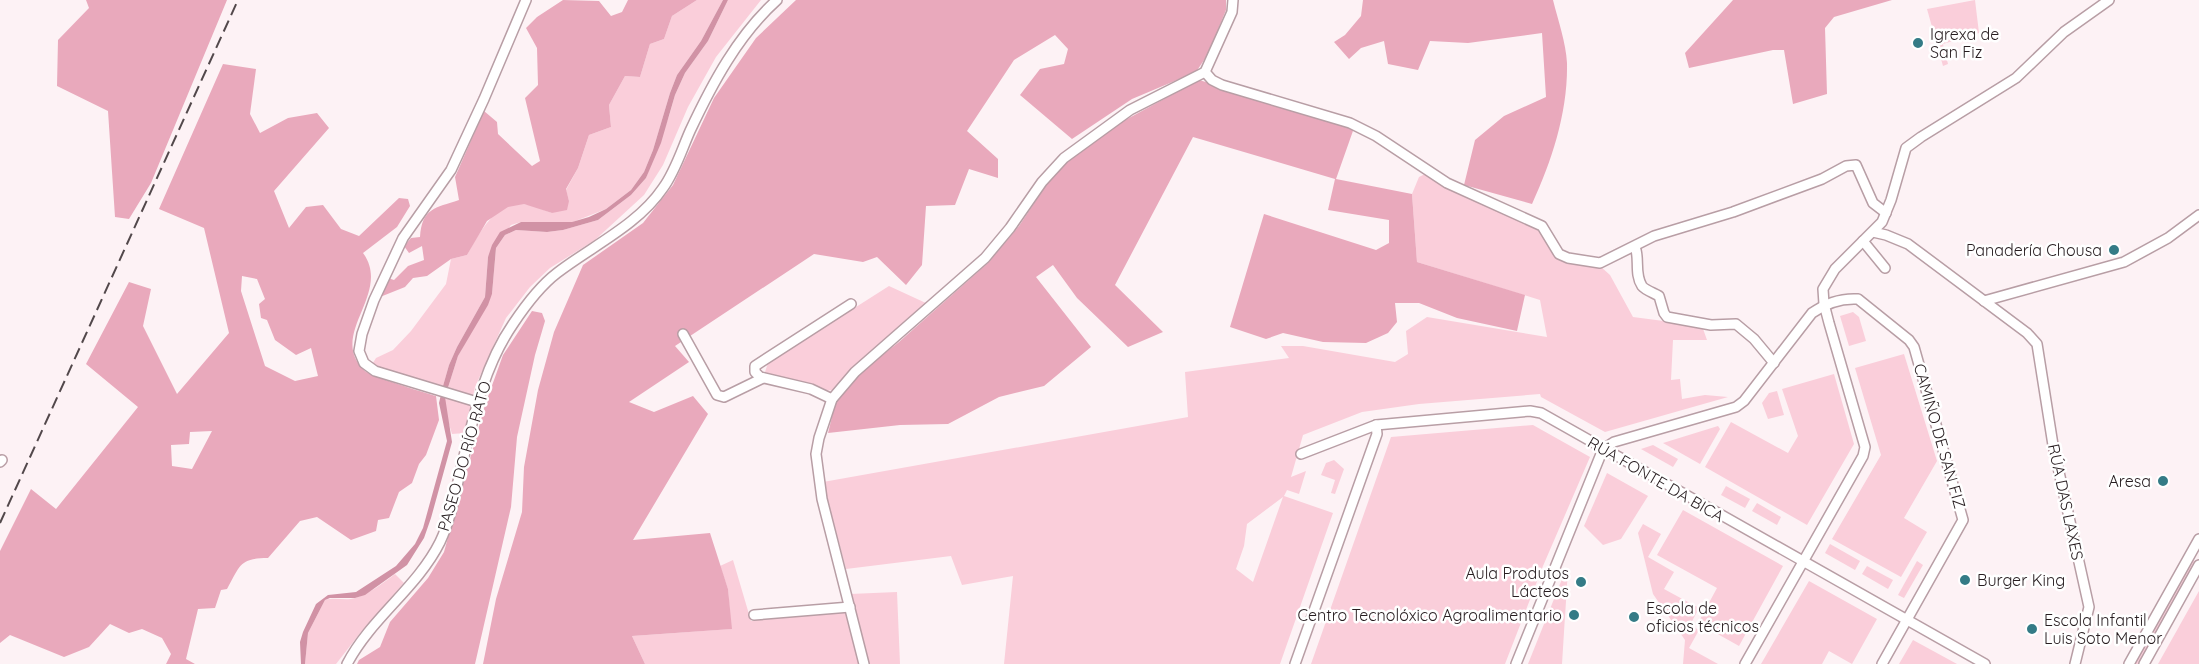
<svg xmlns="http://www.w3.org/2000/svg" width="2199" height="664" font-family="Quicksand,sans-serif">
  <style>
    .green { fill: #faceda; fill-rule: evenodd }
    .forest { fill: #e9a9bc; fill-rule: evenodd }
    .water { fill: #d192a5 }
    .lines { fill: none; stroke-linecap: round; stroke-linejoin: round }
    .minor-casing { stroke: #b89ea5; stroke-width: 12 }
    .minor { stroke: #fff; stroke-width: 9 }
    .rail { stroke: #52484b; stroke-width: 2; stroke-dasharray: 12 6; stroke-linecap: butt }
    .poi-dot { fill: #347b86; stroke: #fff; stroke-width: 2 }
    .labels { text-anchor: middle; stroke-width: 5; stroke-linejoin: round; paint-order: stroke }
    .poi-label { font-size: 16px; fill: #271d20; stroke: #fff; text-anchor: start }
    .street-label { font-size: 16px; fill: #271d20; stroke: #fff }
  </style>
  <rect width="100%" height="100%" fill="#fdf2f5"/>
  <g class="green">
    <path d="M697,0H723L701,41L677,75L670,93L653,150L644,172L631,190L606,209L573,222H521L511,225L488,257L485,297L457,347L449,365L443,386L371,366L376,358L393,350L411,331L446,284L451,259L467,255C479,234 494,202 524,204C533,205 543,210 552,213L569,201L566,190L578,168L589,135L611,127L609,105L625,76L640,77L650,44L664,39L672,16Z"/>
    <polygon points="728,0 761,0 716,57 688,107 663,165 644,195 595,240 550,268 530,287 506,318 475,387 465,433 452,434 445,411 445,397 458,356 492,294 496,248 505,235 516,230 547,232 563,230 598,220 631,195 646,178 669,116 675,95 685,73 708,41"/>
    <polygon points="1975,0 1979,33 1943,44 1948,64 1943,66 1927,9"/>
    <path d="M1425,174L1457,192L1536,225L1550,243L1556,256L1570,264L1600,266L1610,275L1633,317L1702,326L1707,340H1673L1671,380L1680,379L1682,399L1705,395L1728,397L1605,432L1541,397L1540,394L1419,404L1362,412L1303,435L1291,477L1306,471L1299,494L1287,490L1284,496L1333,513L1280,664H1004L1013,576L962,585L951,556L846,569L823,482L1188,417L1185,372L1289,358L1281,346H1303L1395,362L1408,354L1406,331L1427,317L1547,337L1540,300L1417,262L1412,194L1419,177ZM1283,497L1253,582L1236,569L1244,546L1247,524Z"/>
    <polygon points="889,286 928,304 859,364 833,390 823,391 770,377 765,372 768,363"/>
    <polygon points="1853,312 1859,317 1866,341 1849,346 1840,316"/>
    <polygon points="1904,354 1937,461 1904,518 1927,532 1901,577 1832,539 1881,455 1855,368"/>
    <polygon points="1834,374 1854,444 1807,525 1705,467 1731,422 1788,453 1798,436 1782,389"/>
    <polygon points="1777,391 1784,415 1768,419 1762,403 1769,393"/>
    <polygon points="1533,425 1590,457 1543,566 1505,664 1311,664 1391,437"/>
    <polygon points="1718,426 1720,429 1700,464 1663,443"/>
    <polygon points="1653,445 1678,459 1673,467 1641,449"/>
    <polygon points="1334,460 1344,469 1335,494 1331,493 1335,480 1321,475 1326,463"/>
    <polygon points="1607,473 1648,496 1621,539 1603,545 1584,526"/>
    <polygon points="1726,486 1750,499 1745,508 1721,495"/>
    <polygon points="1757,503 1781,517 1777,525 1752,511"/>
    <polygon points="1683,510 1783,566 1739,646 1698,623 1717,588 1657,555"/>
    <polygon points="1643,524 1661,534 1648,557 1674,572 1664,589 1699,608 1690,625 1699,630 1689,648 1718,664 1683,664 1685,640 1653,594 1638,533"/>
    <polygon points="1830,544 1860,561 1855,570 1825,553"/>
    <polygon points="2192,559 2196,562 2138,664 2135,664"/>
    <polygon points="733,560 751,621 803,613 848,612 860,664 645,664 632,636 731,629 728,589 720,566"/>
    <polygon points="1917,561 1923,565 1904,598 1898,595"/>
    <polygon points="1867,566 1893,580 1888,589 1862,574"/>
    <polygon points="1566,569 1568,569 1562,664 1528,664"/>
    <path d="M395,574L404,583L361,632L336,664H305L308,633L325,600C335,597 346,601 355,598C369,594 383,583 395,574Z"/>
    <polygon points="1809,581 1877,619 1852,664 1829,651 1822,664 1761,664"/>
    <polygon points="2199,591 2199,664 2158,664"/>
    <polygon points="897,592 900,664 867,664 850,594"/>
    <polygon points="1913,640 1957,664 1899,664"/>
  </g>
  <g class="forest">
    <polygon points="86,0 227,0 151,183 129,219 115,217 108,111 57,86 58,40 89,8"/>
    <path d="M563,0L599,1L611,16L622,12L628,0H697L672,16L664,39L650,44L640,77L625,76L609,105L611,127L589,135L578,168L566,189L569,201L567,210L552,213L524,204L508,207L487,221L467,255L451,259L427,276L413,278L405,287L380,297L388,278L394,280L408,266L424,260L422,246L409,253L404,246L411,238L420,237C422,208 435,208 459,200L455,177L484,111L497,122L498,134L532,166L540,161L525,98L538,85L537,48L526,28L537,17Z"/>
    <polygon points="796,0 1226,0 1226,10 1208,54 1196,72 1132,99 1072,139 1020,95 1040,69 1064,64 1068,49 1055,35 1014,60 967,131 998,159 998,178 969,169 955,205 926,206 922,265 906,285 877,257 863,262 814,254 675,346 689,362 629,402 654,412 693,396 708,414 633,540 710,533 728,589 732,629 632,636 645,664 483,664 496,599 522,512 524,467 538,390 554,332 583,265 643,223 673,185 714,98 756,38"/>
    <path d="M1363,0H1553C1558,20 1566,43 1567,63C1568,112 1552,161 1532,204L1464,185L1475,140L1504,116L1546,97L1542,33L1468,43L1430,41L1418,70L1388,64L1384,41L1361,48L1349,59L1334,42L1345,35L1361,16Z"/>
    <polygon points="1733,0 1892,0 1834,17 1825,28 1827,94 1793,104 1784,50 1773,50 1689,68 1685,53"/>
    <path d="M223,64L256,69L250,114L260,133L288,118L317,113L329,128L274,191L289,228L306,207L323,205L341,229L359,236L399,198L408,199L410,206L397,227L363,253C393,294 326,335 365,371C372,377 423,392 436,396L439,420L426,455L419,464L412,483L399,492L389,518L378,520L376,531L351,540L317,517L300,521L268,558C239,558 240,566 227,589L221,590L215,608L198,609L186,659L195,664H166L171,654L162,638L142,629L129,633L110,624L89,647L64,657L10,635L0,643V551L31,489L56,509L138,407L86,364L129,282L151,289L143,326L177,394L229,333L204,228L159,209ZM242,276L257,279L265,299L259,304L261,318L267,320L275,340L296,355L311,348L318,376L295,381L265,366L241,291ZM212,431L192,469L172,466L171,445L189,444L190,432Z"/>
    <polygon points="1199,80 1291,107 1354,128 1336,179 1412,194 1417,262 1525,295 1517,331 1457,318 1419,303 1395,303 1397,322 1388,333 1366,343 1323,342 1283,333 1266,339 1230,327 1264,214 1376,250 1389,243 1389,220 1328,210 1335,179 1193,137 1115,285 1163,332 1128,347 1077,298 1053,265 1036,277 1091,347 1044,386 999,397 948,424 900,425 828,433 839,389 899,342 988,263 1019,226 1057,169 1094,137"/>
    <polygon points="532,311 542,313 545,321 535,355 517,437 511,507 475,664 357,664 359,660 380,647 390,622 428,578 444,552 485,405 503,355"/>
  </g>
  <polygon class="water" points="723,0 728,0 708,41 685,73 675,95 661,143 646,178 631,195 598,220 563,230 547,232 516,230 505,235 496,248 492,294 488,305 458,356 445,397 452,442 431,518 424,538 407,565 365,595 355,598 330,598 325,600 308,633 305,664 301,664 300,642 303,632 316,604 328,595 356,592 396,566 415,544 423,528 447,441 439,403 443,386 449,365 457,347 485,297 488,257 492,245 500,232 521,222 572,222 589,217 606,209 631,190 644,172 653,150 670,93 677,75 701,41"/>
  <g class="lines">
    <defs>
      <g id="minor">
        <polyline points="1205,72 1212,80 1222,85 1350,123 1376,136 1447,183 1542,226 1559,254 1568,258 1600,263 1654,236 1733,212 1822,179 1846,166 1856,165 1873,203 1886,213"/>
        <polyline points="1873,232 1886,235 1908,244 2027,333 2037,344 2053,445 2089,607 2075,664"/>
        <polyline points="1863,241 1885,268"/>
        <path d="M1635,247C1640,258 1634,274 1642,286C1645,290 1654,293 1659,296L1664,313L1667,317L1711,325L1736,324L1754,339L1774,363"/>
        <polyline points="1984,301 2124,262 2168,238 2199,215"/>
        <polyline points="683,334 717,395 724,397 763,378"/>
        <polyline points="832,399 811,389 760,377 755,372 755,366 851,304"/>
        <polyline points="477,402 375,371 364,363 359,351 362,334 374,300 403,238 451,170 484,99 526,0"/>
        <polyline points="1301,454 1376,425 1530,411 1541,413 1985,664"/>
        <polyline points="0,462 2,460"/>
        <polyline points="754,615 850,607"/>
        <path d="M347,664C371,618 417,588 440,542C450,521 454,499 459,477C472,424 482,369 513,324C525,306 540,286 557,273C592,246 638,225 663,188C675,172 682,149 690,131C712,84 738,35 777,0"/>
        <polyline points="864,664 822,499 816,454 819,438 832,399 855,372 985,258 1010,228 1042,182 1064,158 1130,110 1205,72 1232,12 1233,0"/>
        <polyline points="1295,664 1377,434 1376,425"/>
        <path d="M1516,664L1603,449L1614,442L1736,407L1744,401L1812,313C1826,303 1841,298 1858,299L1909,340L1914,347L1963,520L1882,664"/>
        <polyline points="1745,664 1863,456 1865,447 1829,323 1824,304 1823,289 1835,269 1882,222 1891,200 1906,148 1921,137 2016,78 2064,32 2109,0"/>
        <polyline points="2129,664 2199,539"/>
        <polyline points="2144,664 2199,565"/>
      </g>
    </defs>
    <use href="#minor" class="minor-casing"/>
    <use href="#minor" class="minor"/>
    <polyline class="rail" points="0,523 238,0"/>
  </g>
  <g class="poi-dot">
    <circle cx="1918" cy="43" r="6"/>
    <circle cx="2114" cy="250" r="6"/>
    <circle cx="2163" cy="481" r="6"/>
    <circle cx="1965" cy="580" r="6"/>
    <circle cx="1581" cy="582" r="6"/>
    <circle cx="1574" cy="615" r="6"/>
    <circle cx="1634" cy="617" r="6"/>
    <circle cx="2032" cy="629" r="6"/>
  </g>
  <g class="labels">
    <g class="poi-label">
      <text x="1930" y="40">Igrexa de<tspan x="1930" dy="18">San Fiz</tspan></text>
      <text x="2102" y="256" text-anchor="end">Panadería Chousa</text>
      <text x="2151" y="487" text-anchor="end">Aresa</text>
      <text x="1569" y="579" text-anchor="end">Aula Produtos<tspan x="1569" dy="18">Lácteos</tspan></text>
      <text x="1977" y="586">Burger King</text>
      <text x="1646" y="614">Escola de<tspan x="1646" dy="18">oficios técnicos</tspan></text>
      <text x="1562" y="621" text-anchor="end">Centro Tecnolóxico Agroalimentario</text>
      <text x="2044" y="626">Escola Infantil<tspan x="2044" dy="18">Luis Soto Menor</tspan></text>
    </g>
    <g class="street-label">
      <text transform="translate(1940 436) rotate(74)" y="6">CAMIÑO DE SAN FIZ</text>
      <text transform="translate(464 456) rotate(-74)" y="6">PASEO DO RÍO RATO</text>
      <text transform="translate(1656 479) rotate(30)" y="6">RÚA FONTE DA BICA</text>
      <text transform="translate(2066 502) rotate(78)" y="6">RÚA DAS LAXES</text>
    </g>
  </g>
</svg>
